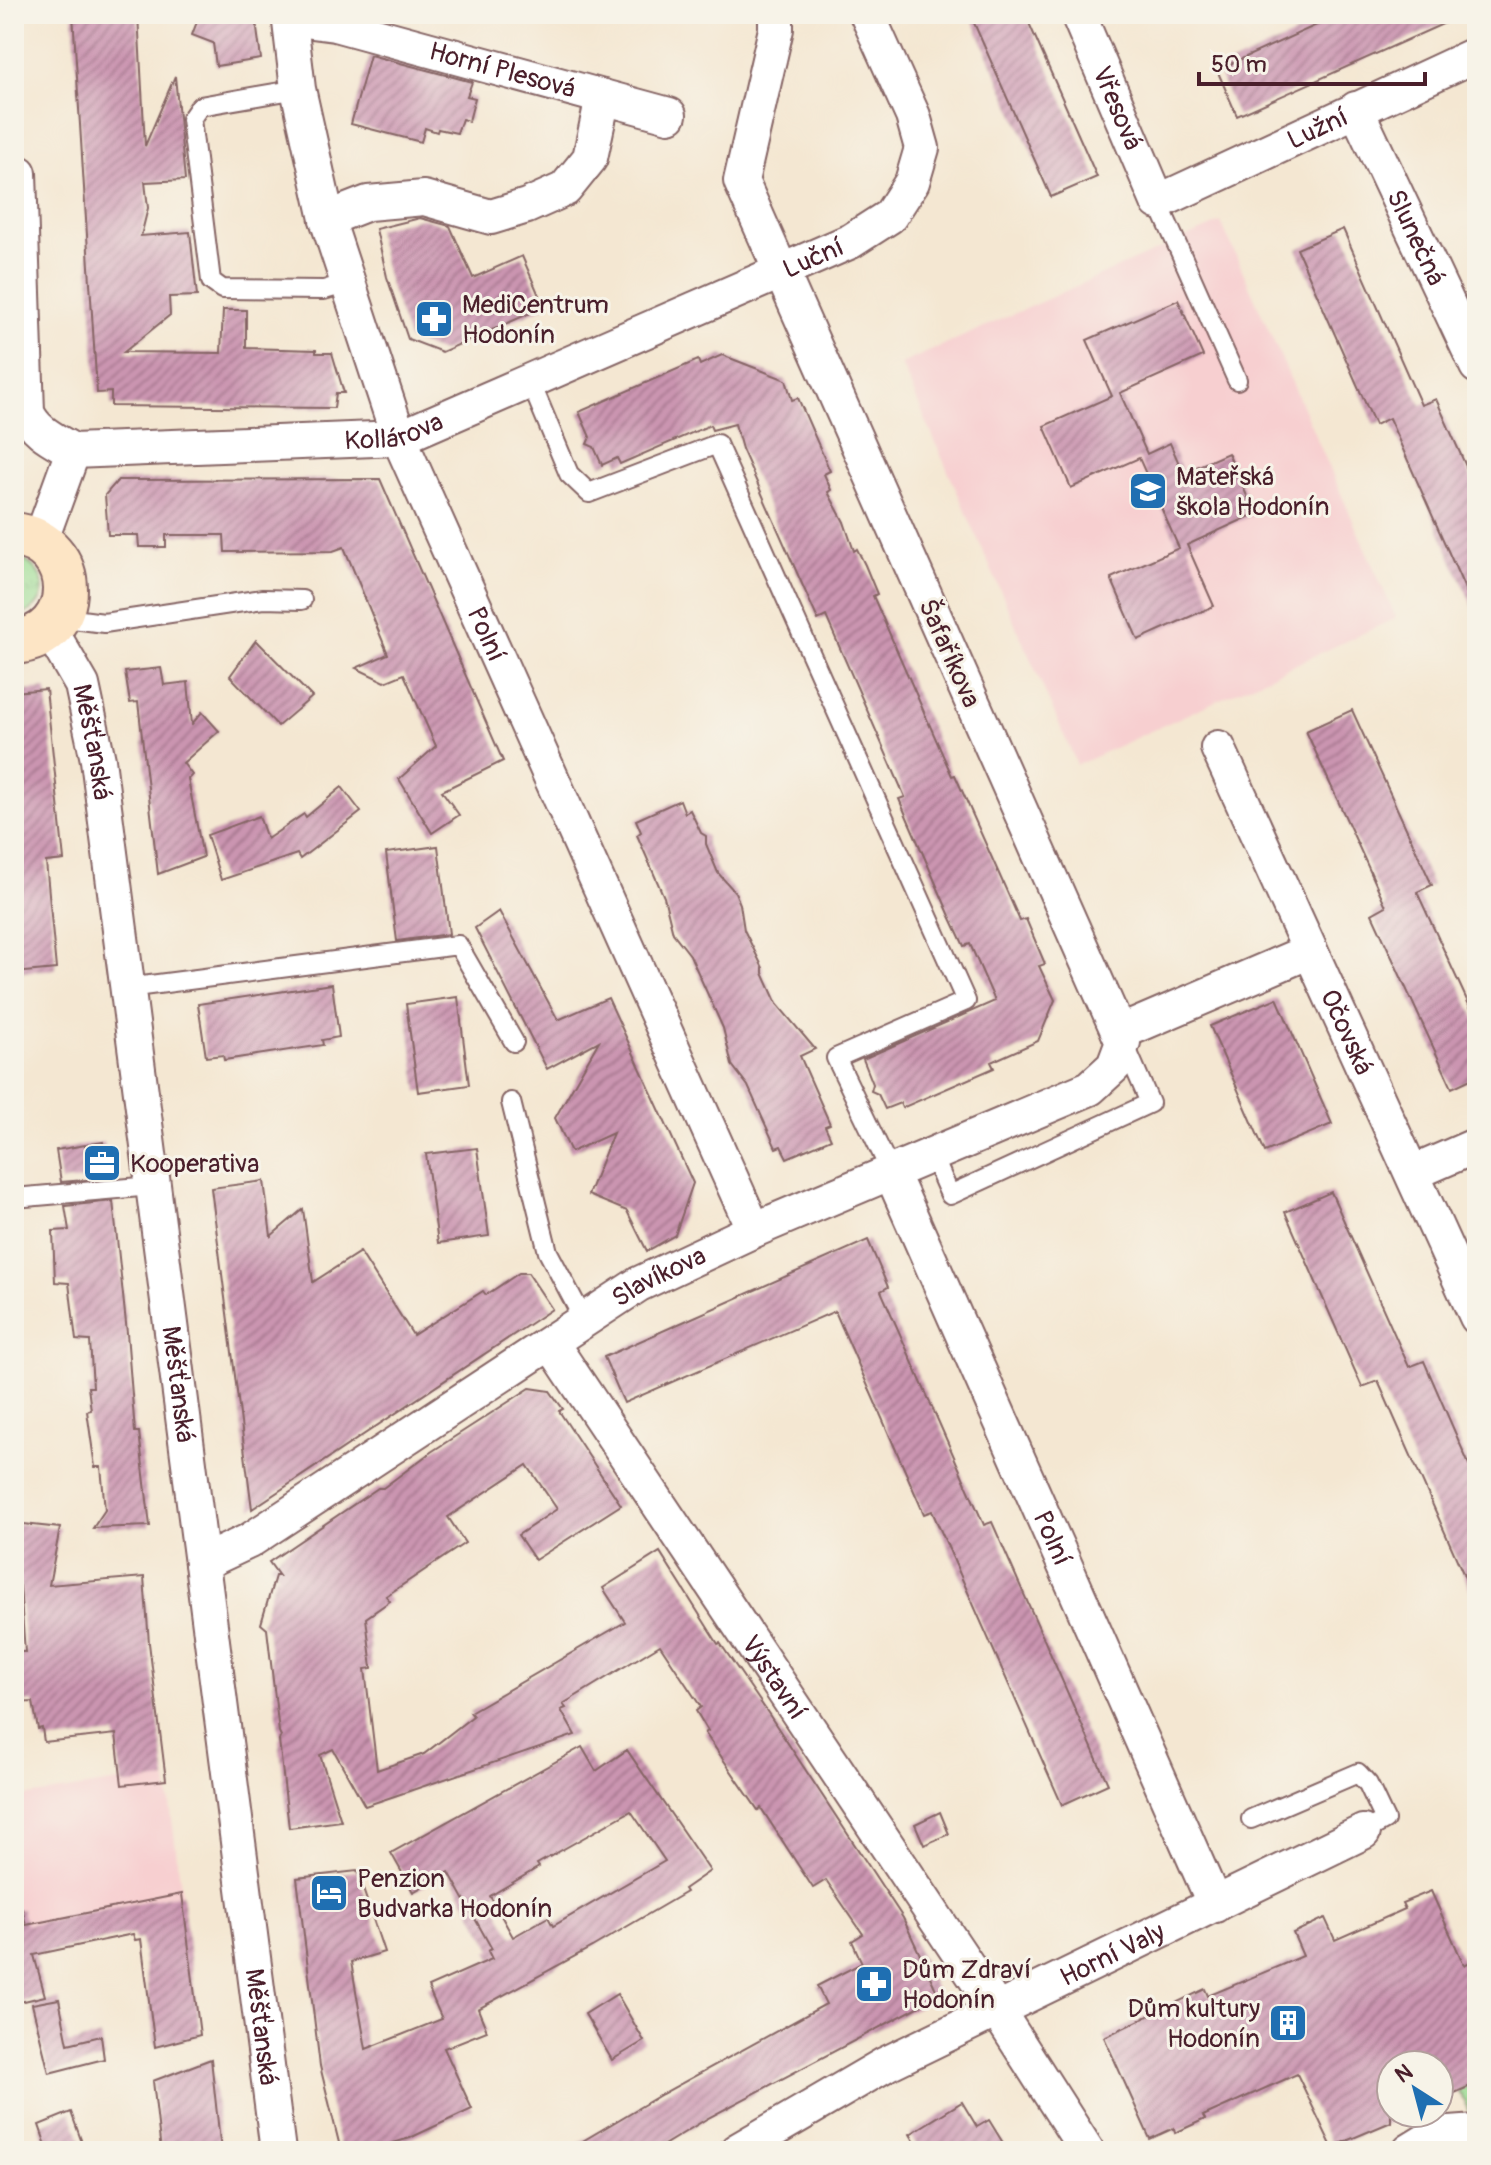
<svg xmlns="http://www.w3.org/2000/svg" width="1491" height="2165" font-family="Pangolin,sans-serif">
  <style>
    .built { fill: #f7cfd0 }
    .grass { fill: url(#grass-tufts); stroke: #737e60; stroke-width: 2 }
    .building { fill: url(#building-hatch); fill-rule: evenodd }
    .lines { fill: none; stroke-linecap: round; stroke-linejoin: round }
    .lane-casing { stroke: #866565; stroke-width: 22 }
    .street-casing { stroke: #866565; stroke-width: 38 }
    .secondary-casing { stroke: #866565; stroke-width: 48 }
    .lane { stroke: #fff; stroke-width: 18 }
    .street { stroke: #fff; stroke-width: 34 }
    .secondary { stroke: #fde5c5; stroke-width: 44 }
    .labels { text-anchor: middle; stroke-width: 6; stroke-linejoin: round; paint-order: stroke }
    .street-label { font-size: 26px; fill: #4a1f2b; stroke: #f7f3e8 }
    .poi-label { font-size: 26px; fill: #4a1f2b; stroke: #f7f3e8; text-anchor: start }
  </style>
  <defs>
    <pattern id="grass-tufts" width="24" height="20" patternUnits="userSpaceOnUse" patternTransform="scale(2)"><rect width="24" height="20" fill="#9cdd94"/><path d="M3 7l-1-3M5 7V3M7 7l1-3M15 17l-1-3M17 17v-4M19 17l1-3" fill="none" stroke="#88bd80"/></pattern>
    <pattern id="building-hatch" width="6" height="6" patternUnits="userSpaceOnUse" patternTransform="scale(2)"><rect width="6" height="6" fill="#cb95b1"/><path d="M-1 1l2-2M0 6l6-6M5 7l2-2" fill="none" stroke="#a77990"/></pattern>
  </defs>
  <rect width="100%" height="100%" fill="#f7f3e8"/>
  <filter id="ink" filterUnits="userSpaceOnUse"><feTurbulence type="fractalNoise" baseFrequency=".0125" numOctaves="2"/><feDisplacementMap in="SourceGraphic" scale="16" xChannelSelector="R" yChannelSelector="G"/><feConvolveMatrix kernelMatrix="1 2 1 2 8 2 1 2 1" color-interpolation-filters="sRGB"/></filter>
  <filter id="wash" filterUnits="userSpaceOnUse"><feTurbulence type="fractalNoise" baseFrequency=".006" numOctaves="4" result="noise"/><feDisplacementMap in="SourceGraphic" scale="32" xChannelSelector="R" yChannelSelector="G"/><feGaussianBlur stdDeviation="1.8" result="paint"/><feColorMatrix in="noise" values="0 0 0 0 0 0 0 0 0 0 0 0 0 0 0 0 0 1.4 0 .05"/><feComposite in="paint" operator="in"/></filter>
  <g filter="url(#wash)">
    <rect width="100%" height="100%" fill="#f4e7d2"/>
    <g class="built">
      <polygon points="1221,222 1396,618 1077,765 901,364"/>
      <polygon points="166,1775 182,1894 14,1928 14,1798"/>
    </g>
    <g class="grass">
      <path d="M14,556C54,568 51,612 14,616Z"/>
      <polygon points="1477,2082 1477,2127 1458,2090"/>
    </g>
    <g id="blocks">
      <g class="building">
        <polygon points="73,14 138,14 145,146 175,76 185,180 145,182 148,208 141,236 190,232 197,296 169,297 170,315 124,352 221,353 223,310 246,310 246,348 316,350 316,353 332,353 344,393 336,393 334,408 111,406 111,392 97,393"/>
        <polygon points="200,14 255,14 261,59 216,66 213,43 192,35"/>
        <polygon points="970,14 1025,14 1097,177 1051,197"/>
        <polygon points="1341,14 1465,14 1237,116 1217,70"/>
        <polygon points="370,55 472,82 467,96 475,98 469,121 462,119 457,133 438,129 437,132 425,128 421,142 351,124"/>
        <polygon points="420,218 450,226 473,278 522,256 544,307 442,352 408,339 387,277 376,229"/>
        <polygon points="1343,229 1421,405 1436,399 1477,491 1477,616 1389,418 1375,425 1297,249"/>
        <polygon points="1178,300 1203,356 1120,393 1147,454 1170,443 1183,473 1228,453 1255,514 1187,545 1214,606 1138,640 1111,578 1179,548 1139,458 1071,488 1044,426 1112,396 1087,340"/>
        <polygon points="722,355 786,380 792,400 798,398 830,471 824,474 831,490 828,492 844,522 854,551 857,549 865,565 877,594 873,596 952,776 955,775 1020,921 1026,919 1045,964 1039,966 1055,1000 1038,1041 991,1062 994,1068 902,1108 900,1103 885,1109 878,1094 871,1091 873,1084 863,1059 995,1001 970,944 964,946 950,916 899,799 905,797 826,616 818,620 742,449 735,424 712,430 710,425 620,464 617,458 602,465 594,447 587,444 590,437 579,412 698,360 700,365"/>
        <polygon points="380,479 503,761 442,791 459,815 432,833 399,779 436,746 404,674 385,682 356,668 388,654 344,547 333,551 225,552 224,535 166,535 166,547 139,547 138,535 108,535 105,495 118,480"/>
        <polygon points="256,640 312,697 278,726 230,676"/>
        <polygon points="161,668 164,685 188,682 192,724 202,712 219,731 183,763 192,775 188,779 203,857 158,874 138,702 130,703 125,672"/>
        <polygon points="46,689 64,860 46,862 56,969 14,973 14,692"/>
        <polygon points="1352,710 1432,885 1417,892 1477,1022 1477,1076 1452,1088 1372,914 1386,906 1306,731"/>
        <polygon points="342,787 361,812 300,859 297,854 221,880 207,835 259,816 267,839 304,814 306,817"/>
        <polygon points="680,800 685,813 690,810 701,833 706,836 706,844 718,873 735,892 740,904 744,930 763,968 763,973 777,1004 815,1049 800,1056 830,1124 825,1126 831,1139 787,1158 781,1146 776,1148 748,1086 732,1065 723,1028 690,955 673,933 664,897 637,835 641,832 636,820"/>
        <polygon points="438,846 449,934 397,941 386,853"/>
        <polygon points="499,911 558,1020 608,998 693,1183 675,1235 647,1251 627,1211 588,1195 613,1133 571,1152 555,1118 599,1041 547,1069 475,928"/>
        <polygon points="332,984 339,1037 322,1040 323,1045 224,1060 223,1055 206,1057 198,1004"/>
        <polygon points="458,997 469,1085 418,1092 406,1004"/>
        <polygon points="1277,998 1332,1124 1265,1152 1210,1026"/>
        <polygon points="103,1142 109,1178 61,1182 56,1150"/>
        <polygon points="477,1148 489,1236 438,1243 426,1154"/>
        <polygon points="264,1181 271,1236 303,1209 313,1282 360,1252 413,1335 483,1291 486,1295 519,1273 528,1273 552,1309 252,1509 211,1188"/>
        <polygon points="1331,1192 1409,1367 1424,1361 1477,1483 1477,1605 1378,1381 1362,1387 1285,1212"/>
        <polygon points="113,1201 127,1333 135,1432 139,1432 150,1526 93,1528 105,1510 101,1467 95,1467 87,1411 91,1410 88,1387 93,1387 90,1341 76,1340 69,1283 55,1282 53,1231 69,1230 65,1206"/>
        <polygon points="868,1240 888,1287 881,1291 984,1525 992,1522 1108,1784 1062,1805 932,1511 924,1514 835,1311 624,1403 604,1357"/>
        <polygon points="530,1388 550,1391 563,1409 559,1411 621,1505 535,1560 518,1535 557,1509 527,1465 448,1517 465,1543 386,1596 390,1601 366,1618 372,1668 365,1669 377,1770 424,1754 473,1716 470,1712 625,1622 603,1588 660,1552 718,1644 720,1643 768,1713 903,1918 939,1996 708,2118 654,2151 566,2151 662,2094 826,2004 817,1986 862,1963 852,1941 863,1934 826,1880 813,1888 761,1808 758,1810 705,1733 708,1731 696,1711 701,1707 660,1645 563,1704 566,1708 561,1710 575,1735 365,1806 333,1749 320,1755 341,1821 289,1828 279,1740 281,1736 279,1732 267,1629 261,1624 275,1576 279,1576 269,1562 378,1488 383,1488 431,1452"/>
        <polygon points="14,1523 60,1528 49,1585 144,1577 149,1643 166,1780 122,1785 116,1734 44,1742 42,1728 38,1729 33,1702 14,1703 14,1652 25,1652 20,1586 14,1586"/>
        <path d="M582,1747L596,1771L627,1750L710,1871L684,1889L686,1892L592,1947L478,2009L487,2031L444,2048L472,2109L410,2138L390,2144L392,2151H341L320,2066L297,1878L357,1871L384,1952L351,1962L366,2049L442,2019L428,1987L492,1959L488,1951L492,1949L449,1872L413,1892L391,1853ZM631,1811L665,1861L553,1926L548,1917L513,1937L490,1896L539,1867L537,1864Z"/>
        <polygon points="940,1812 949,1834 924,1845 915,1824"/>
        <polygon points="1431,1891 1464,1965 1477,1959 1477,2083 1439,2100 1439,2065 1391,2065 1391,2122 1332,2147 1297,2074 1203,2116 1205,2119 1175,2133 1174,2128 1150,2139 1104,2037 1205,1989 1208,1996 1303,1956 1293,1933 1325,1918 1335,1940 1405,1909 1402,1903"/>
        <polygon points="182,1894 200,2035 155,2047 141,1939 135,1940 133,1934 34,1955 45,1996 20,2002 14,1978 14,1910 22,1909 26,1925"/>
        <polygon points="617,1994 644,2041 612,2060 585,2014"/>
        <polygon points="59,1999 68,2044 101,2036 104,2059 49,2073 32,2004"/>
        <polygon points="211,2059 221,2151 161,2151 153,2081"/>
        <polygon points="962,2102 977,2127 989,2120 1008,2151 920,2151 910,2134"/>
        <polygon points="71,2112 85,2151 48,2151 39,2125"/>
      </g>
    </g>
  </g>
  <g filter="url(#ink)">
    <use href="#blocks" fill-opacity="0" stroke="#866565" stroke-width="2"/>
    <g class="lines">
      <defs>
        <g id="lane">
          <polyline points="298,89 200,106 191,119 211,281 222,289 324,290 348,283"/>
          <polyline points="1158,202 1237,380"/>
          <polyline points="530,381 569,474 589,493 717,444 966,1001 836,1058 891,1172"/>
          <polyline points="58,617 104,623 263,599 302,600"/>
          <polyline points="127,988 458,945 514,1042"/>
          <polyline points="511,1102 548,1252 584,1320"/>
          <polyline points="932,1154 950,1195 1150,1103 1124,1043"/>
          <polyline points="14,1198 152,1186"/>
          <polyline points="1251,1819 1358,1773 1368,1784 1385,1820 1363,1832"/>
        </g>
        <g id="street">
          <path id="s1" d="M289,14L298,89L327,219L399,438L754,1230"/>
          <path id="s2" d="M1078,14L1158,202L1477,54"/>
          <path id="s3" d="M289,18L335,24L669,115"/>
          <path id="s4" d="M1356,109L1477,366"/>
          <path d="M19,173L27,412C35,432 55,440 73,451"/>
          <polyline points="327,219 368,203 424,198 491,217 527,206 565,189 590,158 603,97"/>
          <path id="s5" d="M73,451L399,438L851,241L890,216L912,182L922,148L913,116L867,14"/>
          <polyline points="40,542 73,451"/>
          <path id="s6" d="M49,628L82,685L98,760L278,2151"/>
          <path id="s7" d="M1218,748L1477,1317"/>
          <polyline points="1119,1033 1310,951"/>
          <path id="s8" d="M891,1172L1215,1905"/>
          <polyline points="1413,1173 1477,1145"/>
          <path id="s9" d="M551,1343L997,2010L1087,2151"/>
          <path id="s10" d="M202,1563L249,1541L639,1284L754,1230L1090,1088L1114,1066L1123,1042L741,181L776,29V14"/>
          <path id="s11" d="M737,2151L886,2064L1363,1832"/>
          <polyline points="1410,2151 1436,2135 1477,2132"/>
        </g>
        <path id="secondary" d="M14,535C82,542 82,637 14,642"/>
      </defs>
      <use href="#lane" class="lane-casing"/>
      <use href="#street" class="street-casing"/>
      <use href="#secondary" class="secondary-casing"/>
      <use href="#lane" class="lane"/>
      <use href="#street" class="street"/>
      <use href="#secondary" class="secondary"/>
    </g>
  </g>
  <defs>
    <symbol id="pharmacy-square" viewBox="-11 -11 22 22"><rect x="-9" y="-9" width="18" height="18" rx="4" fill="#1f6fb2" stroke="#f7f3e8"/><path d="M-2-6h4v4h4v4h-4v4h-4v-4h-4v-4h4Z" fill="#fff"/></symbol>
    <symbol id="school-square" viewBox="-11 -11 22 22"><rect x="-9" y="-9" width="18" height="18" rx="4" fill="#1f6fb2" stroke="#f7f3e8"/><path d="M0-5L7-2L0 1L-7-2ZM-4 1L0 2.5L4 1V4Q0 6-4 4Z" fill="#fff"/></symbol>
    <symbol id="office-square" viewBox="-11 -11 22 22"><rect x="-9" y="-9" width="18" height="18" rx="4" fill="#1f6fb2" stroke="#f7f3e8"/><path d="M-6-3h4V-5.5h4V-3h4V5H-6ZM-1-4.5V-3h2v-1.5ZM-6 0V1H6V0Z" fill="#fff"/></symbol>
    <symbol id="hotel-square" viewBox="-11 -11 22 22"><rect x="-9" y="-9" width="18" height="18" rx="4" fill="#1f6fb2" stroke="#f7f3e8"/><path d="M-6-4.5h1.5V1H6V5H4.5V3h-9V5H-6ZM-4 0a1.8 1.8 0 1 1 3.6 0ZM.5 0V-2.5h3Q6-2.5 6 0Z" fill="#fff"/></symbol>
    <symbol id="building-square" viewBox="-11 -11 22 22"><rect x="-9" y="-9" width="18" height="18" rx="4" fill="#1f6fb2" stroke="#f7f3e8"/><path d="M-4-6H4V6H1V3H-1V6H-4ZM-2.5-4.3h1.7v1.8h-1.7ZM.8-4.3h1.7v1.8H.8ZM-2.5-1h1.7V.8h-1.7ZM.8-1h1.7V.8H.8Z" fill="#fff"/></symbol>
  </defs>
  <g fill-rule="evenodd">
    <use href="#pharmacy-square" x="412" y="297" width="44" height="44"/>
    <use href="#school-square" x="1126" y="469" width="44" height="44"/>
    <use href="#office-square" x="80" y="1141" width="44" height="44"/>
    <use href="#hotel-square" x="307" y="1871" width="44" height="44"/>
    <use href="#pharmacy-square" x="852" y="1962" width="44" height="44"/>
    <use href="#building-square" x="1266" y="2001" width="44" height="44"/>
  </g>
  <g class="labels">
    <g class="street-label">
      <text dy="9" stroke="none"><textPath href="#s3" startOffset="220">Horní Plesová</textPath></text>
      <text dy="9" stroke="none"><textPath href="#s2" startOffset="102">Vřesová</textPath></text>
      <text dy="9" stroke="none"><textPath href="#s2" startOffset="380">Lužní</textPath></text>
      <text dy="9" stroke="none"><textPath href="#s4" startOffset="142">Slunečná</textPath></text>
      <text dy="9" stroke="none"><textPath href="#s5" startOffset="778">Luční</textPath></text>
      <text dy="9" stroke="none"><textPath href="#s5" startOffset="322">Kollárova</textPath></text>
      <text dy="9" stroke="none"><textPath href="#s1" startOffset="654">Polní</textPath></text>
      <text transform="translate(950 653) rotate(66)" y="9">Šafaříkova</text>
      <text dy="9" stroke="none"><textPath href="#s6" startOffset="124">Měšťanská</textPath></text>
      <text dy="9" stroke="none"><textPath href="#s7" startOffset="312">Očovská</textPath></text>
      <text dy="9" stroke="none"><textPath href="#s10" startOffset="540">Slavíkova</textPath></text>
      <text dy="9" stroke="none"><textPath href="#s6" startOffset="772">Měšťanská</textPath></text>
      <text dy="9" stroke="none"><textPath href="#s8" startOffset="400">Polní</textPath></text>
      <text dy="9" stroke="none"><textPath href="#s9" startOffset="402">Výstavní</textPath></text>
      <text dy="9" stroke="none"><textPath href="#s11" startOffset="424">Horní Valy</textPath></text>
      <text dy="9" stroke="none"><textPath href="#s6" startOffset="1420">Měšťanská</textPath></text>
    </g>
    <g class="poi-label">
      <text x="462" y="313">MediCentrum<tspan x="462" dy="30">Hodonín</tspan></text>
      <text x="1176" y="485">Mateřská<tspan x="1176" dy="30">škola Hodonín</tspan></text>
      <text x="130" y="1172">Kooperativa</text>
      <text x="357" y="1887">Penzion<tspan x="357" dy="30">Budvarka Hodonín</tspan></text>
      <text x="902" y="1978">Dům Zdraví<tspan x="902" dy="30">Hodonín</tspan></text>
      <text x="1260" y="2017" text-anchor="end">Dům kultury<tspan x="1260" dy="30">Hodonín</tspan></text>
    </g>
  </g>
  <rect width="1491" height="2165" fill="none" stroke="#f7f3e8" stroke-width="48"/>
  <g transform="translate(1415 2089) rotate(324)"><circle r="38" fill="#f7f3e8" stroke="#b29e9c" stroke-width="2"/>
  <path d="M0-6L14 30L0 20L-14 30Z" fill="#1f6fb2"/>
  <text y="-12" font-size="22" font-weight="bold" text-anchor="middle" fill="#4a1f2b">N</text>
  </g>
  <path d="M1199 72v12h226v-12" fill="none" stroke="#4a1f2b" stroke-width="4"/>
  <text x="1211" y="72" font-size="24" fill="#4a1f2b" stroke="#f7f3e8" stroke-width="6" paint-order="stroke">50 m</text>
</svg>
